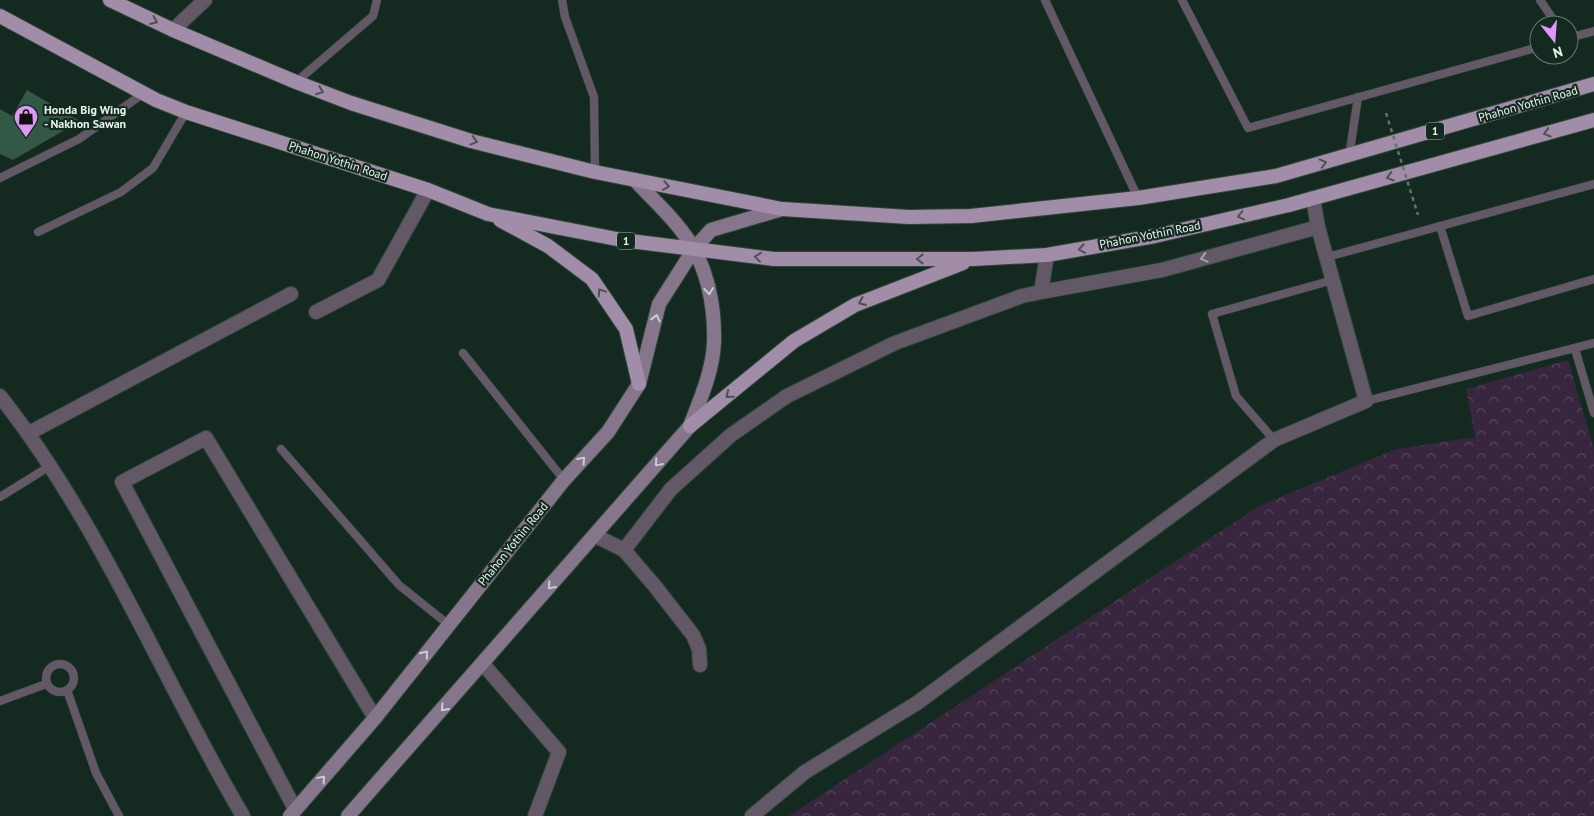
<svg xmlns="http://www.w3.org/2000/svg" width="1594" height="816" font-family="'PT Sans',sans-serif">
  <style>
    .forest { fill: url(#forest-crowns) }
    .building { fill: #335946 }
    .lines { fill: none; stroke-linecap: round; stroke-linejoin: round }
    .service-casing { stroke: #32453c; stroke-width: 9 }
    .minor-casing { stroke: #32453c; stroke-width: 16 }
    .secondary-casing { stroke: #32453c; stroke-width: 16 }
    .primary-casing { stroke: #32453c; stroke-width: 16 }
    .service { stroke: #625866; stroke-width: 8 }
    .minor { stroke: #625866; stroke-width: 14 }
    .secondary { stroke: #86768b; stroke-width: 14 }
    .primary { stroke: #a18da8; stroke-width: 14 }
    .path-bridge { stroke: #63756c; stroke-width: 2.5; stroke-dasharray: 4 4; stroke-linecap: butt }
    .oneway { stroke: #4c5156 }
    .oneway2 { stroke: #a4a6a9 }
    .oneway3 { stroke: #cacecf }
    .labels { text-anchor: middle; stroke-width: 4.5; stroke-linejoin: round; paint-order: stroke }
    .shield { fill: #14291f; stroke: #a8b7ae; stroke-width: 1 }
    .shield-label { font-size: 11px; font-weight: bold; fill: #e7f4ec }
    .street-label { font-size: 12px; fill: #e7f4ec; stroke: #14291f }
    .poi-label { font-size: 12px; font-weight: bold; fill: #e7f4ec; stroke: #14291f; text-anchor: start }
  </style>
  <defs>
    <pattern id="forest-crowns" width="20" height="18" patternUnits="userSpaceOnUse" patternTransform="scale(1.25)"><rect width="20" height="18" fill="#38263f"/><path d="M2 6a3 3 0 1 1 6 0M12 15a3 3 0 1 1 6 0" fill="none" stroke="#55465b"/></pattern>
  </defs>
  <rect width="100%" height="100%" fill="#14291f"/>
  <polygon class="forest" points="1568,360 1594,449 1594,816 789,816 1259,506 1396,449 1475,437 1466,389"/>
  <polygon class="building" points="27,90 80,121 13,160 0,154 0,109 12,116"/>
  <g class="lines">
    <defs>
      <g id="service">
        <polyline points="562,0 565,17 594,97 595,172"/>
        <polyline points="1045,0 1138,198"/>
        <polyline points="1182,0 1248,128 1539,47"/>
        <polyline points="1540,0 1557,25"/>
        <polyline points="1569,38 1594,31"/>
        <polyline points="296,82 373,16 377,0"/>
        <polyline points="1349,157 1358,97"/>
        <polyline points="0,178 79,139 144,93"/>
        <polyline points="1440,226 1468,316 1594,279"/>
        <polyline points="38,232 121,192 153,168 186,112"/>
        <polyline points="1327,257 1594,184"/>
        <polyline points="1575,349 1594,413"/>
        <polyline points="463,353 564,480"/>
        <polyline points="1366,401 1594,343"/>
        <polyline points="1274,440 1236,396 1212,314 1333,280"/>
        <polyline points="281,449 399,585 449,625"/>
        <polyline points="0,497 50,466"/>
        <circle cx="60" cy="678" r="14"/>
        <polyline points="67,690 96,773 119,816"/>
        <polyline points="0,701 46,684"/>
      </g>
      <g id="minor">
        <polyline points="173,30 205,0"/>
        <polyline points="1041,292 1162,270 1318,227"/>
        <polyline points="316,312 378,280 428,190"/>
        <path d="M0,396C101,524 161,677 243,816"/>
        <polyline points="29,433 291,294"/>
        <polyline points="596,536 624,550 654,585 693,635 699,649 700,665"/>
        <polyline points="624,550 671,489 731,435 787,396 895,343 1022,296 1041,292 1047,255"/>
        <polyline points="483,664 559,752 535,816"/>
        <polyline points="295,809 122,482 206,438 375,718"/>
        <polyline points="752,816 805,772 917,703 1274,440 1366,401 1318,227 1313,198"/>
      </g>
      <g id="secondary">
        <polyline points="290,816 375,718 564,480 608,432 639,384 659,304 694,249 711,230 782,209"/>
        <path d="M348,816L690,426C700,400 713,371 714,342C715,305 707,264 684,234C670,214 651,198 635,180"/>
      </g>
      <g id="primary">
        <polyline points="110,0 173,30 296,82 351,103 471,141 595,172 782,209 909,217 971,216 1138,198 1276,176 1594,84"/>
        <polyline points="0,16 156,100 186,112 428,190 488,214 622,240 774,259 973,259 1047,255 1155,236 1289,205 1594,120"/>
        <polyline points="500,220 548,246 592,279 626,329 639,384"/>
        <polyline points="690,426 794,341 855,305 963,263"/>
      </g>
    </defs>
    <use href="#service" class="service-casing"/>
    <use href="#minor" class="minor-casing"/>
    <use href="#secondary" class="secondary-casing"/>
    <use href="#primary" class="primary-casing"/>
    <use href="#service" class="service"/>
    <use href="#minor" class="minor"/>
    <use href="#secondary" class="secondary"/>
    <use href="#primary" class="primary"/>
    <polyline class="path-bridge" points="1386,113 1418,215"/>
  </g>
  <defs><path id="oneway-chevron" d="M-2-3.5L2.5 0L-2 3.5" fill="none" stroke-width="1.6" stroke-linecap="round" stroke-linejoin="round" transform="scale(1.25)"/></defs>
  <g class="oneway">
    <use href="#oneway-chevron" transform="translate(154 21) rotate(25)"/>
    <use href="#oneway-chevron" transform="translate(320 91) rotate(21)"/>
    <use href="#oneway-chevron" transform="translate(1547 133) rotate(164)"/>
    <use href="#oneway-chevron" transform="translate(474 141) rotate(15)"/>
    <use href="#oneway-chevron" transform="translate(1323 163) rotate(-15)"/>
    <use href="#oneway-chevron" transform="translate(1390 177) rotate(164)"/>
    <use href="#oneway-chevron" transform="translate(666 186) rotate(11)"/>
    <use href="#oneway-chevron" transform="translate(1241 216) rotate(167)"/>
    <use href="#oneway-chevron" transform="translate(1082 249) rotate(170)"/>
    <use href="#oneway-chevron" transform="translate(758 257) rotate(-173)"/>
    <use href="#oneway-chevron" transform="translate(920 259) rotate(180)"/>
    <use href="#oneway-chevron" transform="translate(601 292) rotate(-124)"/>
    <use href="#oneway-chevron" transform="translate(862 302) rotate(157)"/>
    <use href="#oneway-chevron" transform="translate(729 395) rotate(141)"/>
  </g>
  <use class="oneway2" href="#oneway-chevron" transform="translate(1204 258) rotate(165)"/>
  <g class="oneway3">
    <use href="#oneway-chevron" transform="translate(709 291) rotate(84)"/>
    <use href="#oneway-chevron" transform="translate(656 318) rotate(-76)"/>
    <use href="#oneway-chevron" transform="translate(582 460) rotate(-48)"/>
    <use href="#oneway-chevron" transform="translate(658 463) rotate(131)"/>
    <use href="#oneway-chevron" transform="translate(551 586) rotate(131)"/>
    <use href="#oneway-chevron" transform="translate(425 654) rotate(-51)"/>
    <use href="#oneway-chevron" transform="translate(444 708) rotate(132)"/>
    <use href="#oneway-chevron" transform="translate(322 779) rotate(-49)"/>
  </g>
  <defs>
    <symbol id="shop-pin" viewBox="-11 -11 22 30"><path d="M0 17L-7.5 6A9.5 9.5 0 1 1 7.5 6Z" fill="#dc99f4" stroke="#14291f"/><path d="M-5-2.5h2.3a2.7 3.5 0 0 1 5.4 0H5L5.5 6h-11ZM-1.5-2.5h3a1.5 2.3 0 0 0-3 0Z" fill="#111"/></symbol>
  </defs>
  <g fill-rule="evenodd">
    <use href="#shop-pin" x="12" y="103" width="28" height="38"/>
  </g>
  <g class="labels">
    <g class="shield">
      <rect x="1426" y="122.5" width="18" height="17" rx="4"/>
      <rect x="617" y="232.5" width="18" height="17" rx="4"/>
    </g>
    <g class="shield-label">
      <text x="1435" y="135">1</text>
      <text x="626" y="245">1</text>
    </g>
    <g class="street-label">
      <text transform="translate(1528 104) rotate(-16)" y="4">Phahon Yothin Road</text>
      <text transform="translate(338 161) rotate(18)" y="4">Phahon Yothin Road</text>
      <text transform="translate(1150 235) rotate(-11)" y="4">Phahon Yothin Road</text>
      <text transform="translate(513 544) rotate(-51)" y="4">Phahon Yothin Road</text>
    </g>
    <g class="poi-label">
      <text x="44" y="114">Honda Big Wing<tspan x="44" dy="14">- Nakhon Sawan</tspan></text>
    </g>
  </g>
  <g transform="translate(1554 40) rotate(163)"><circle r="24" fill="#14291f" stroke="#687a71"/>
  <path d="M0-4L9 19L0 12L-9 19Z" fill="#dc99f4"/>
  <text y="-8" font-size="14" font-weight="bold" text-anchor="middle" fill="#e7f4ec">N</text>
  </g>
</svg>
